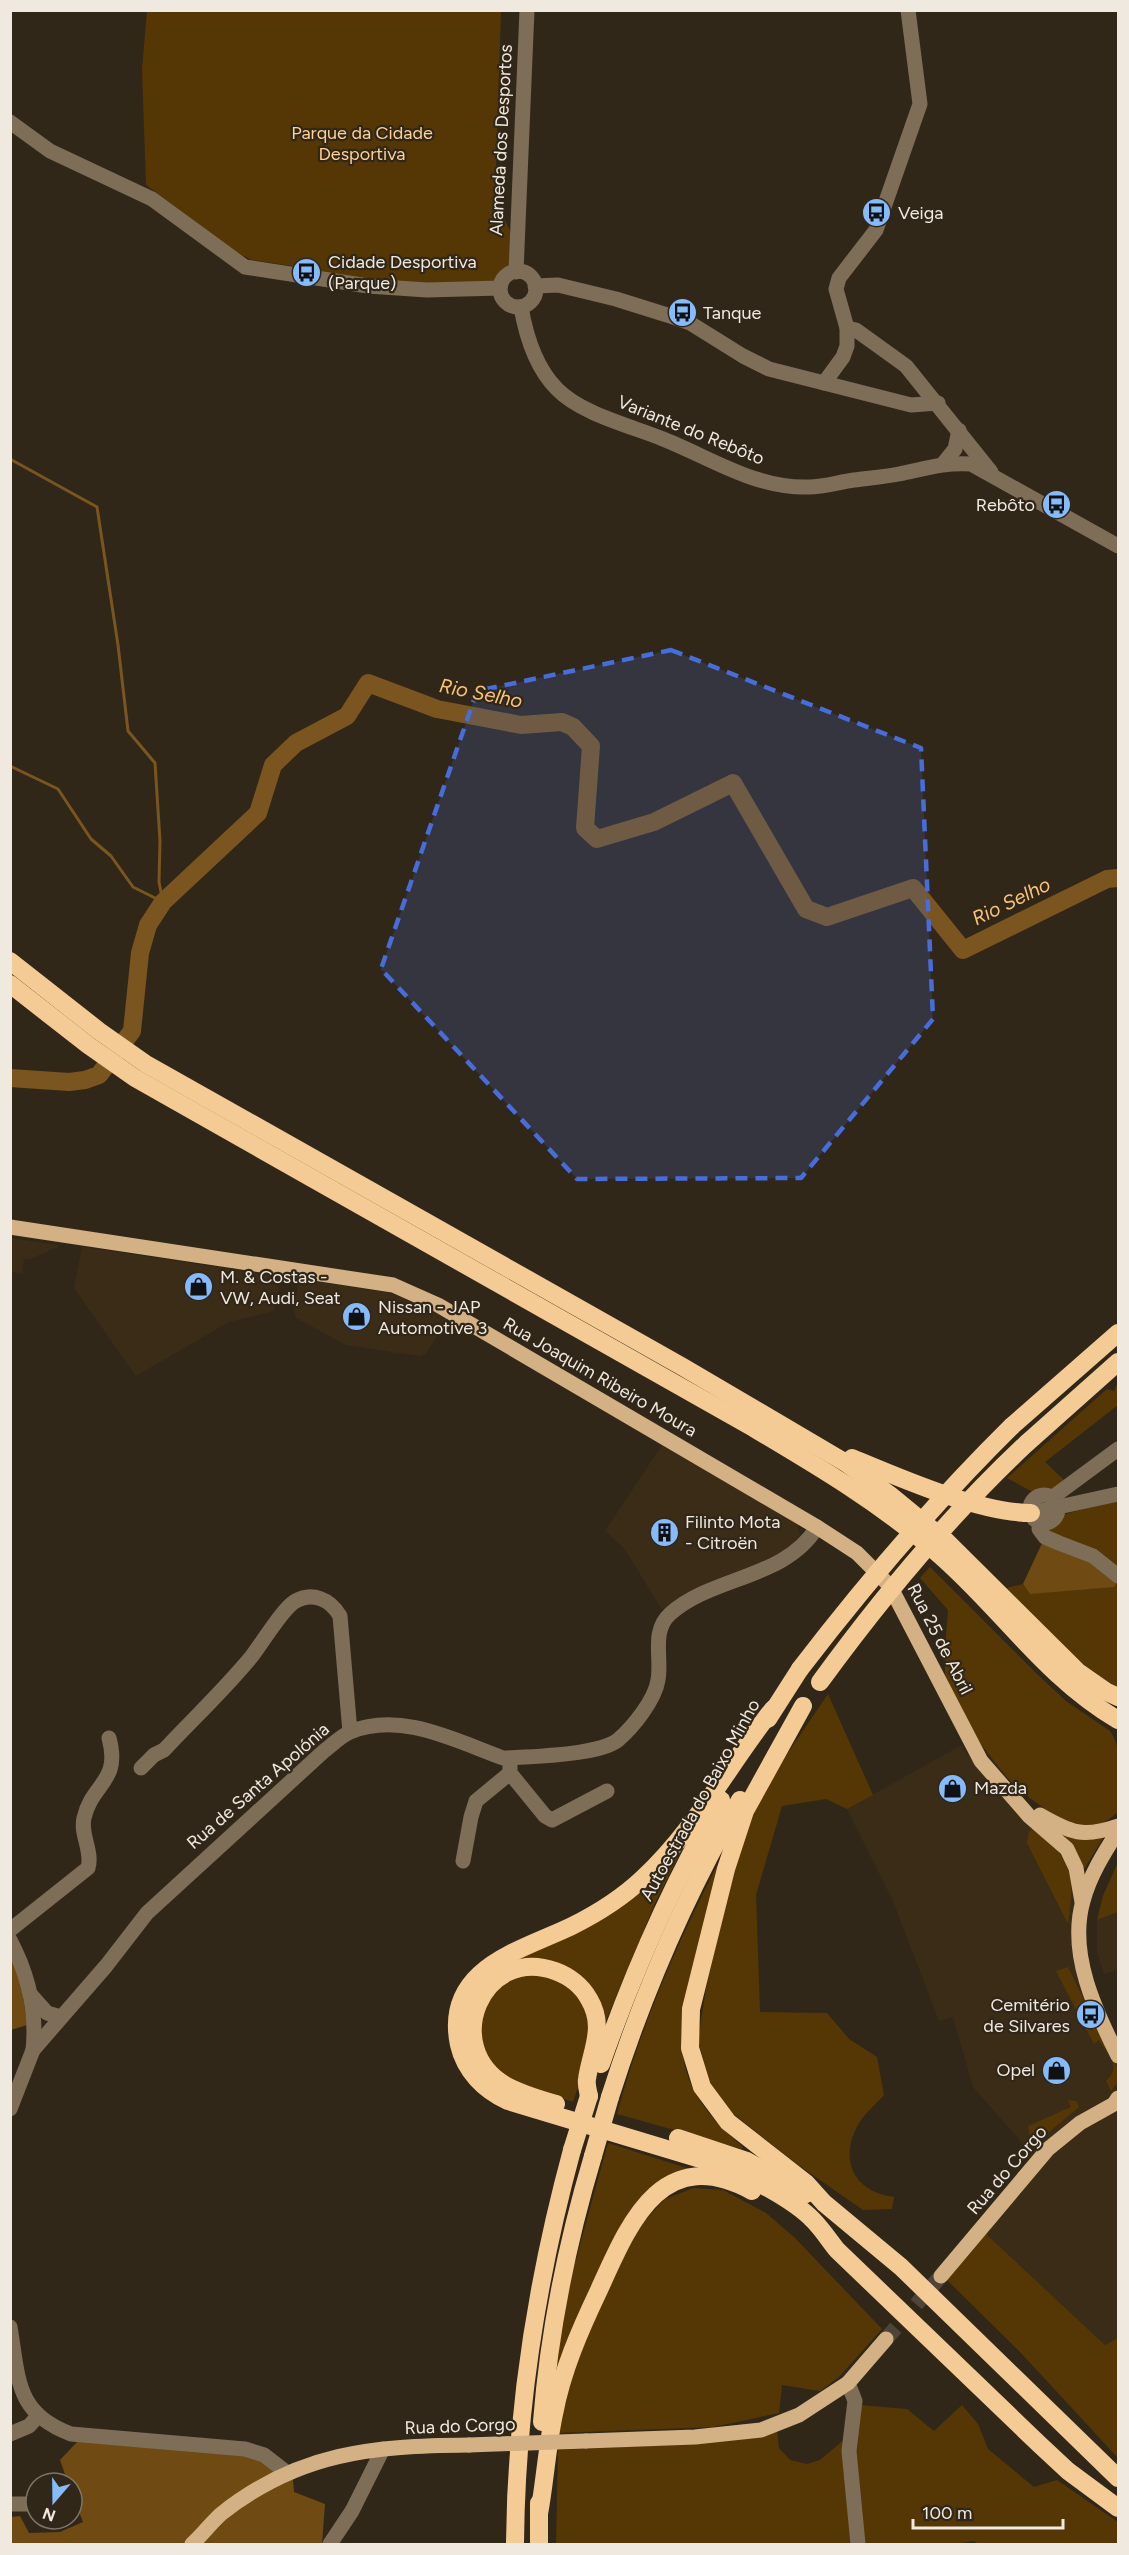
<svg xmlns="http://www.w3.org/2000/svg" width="1129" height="2555" font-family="Figtree,sans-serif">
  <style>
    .built { fill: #3b2c18 }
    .green { fill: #553705 }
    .forest { fill: #6f4b13 }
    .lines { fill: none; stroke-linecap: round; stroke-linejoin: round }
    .stream { stroke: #7a551f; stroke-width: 3 }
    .river { stroke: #7a551f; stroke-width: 18 }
    .major-tunnel { stroke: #4e4437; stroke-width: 15; stroke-dasharray: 15 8; stroke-linecap: butt }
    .minor { stroke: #7e6d57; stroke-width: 15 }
    .major { stroke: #d3b184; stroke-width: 15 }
    .highway { stroke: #f5cb95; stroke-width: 18 }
    .major-bridge { stroke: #d3b184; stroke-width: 15 }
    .highway-bridge { stroke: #f5cb95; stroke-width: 18 }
    .marked { fill: #476dda; fill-opacity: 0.2; stroke: #476dda; stroke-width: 4.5; stroke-dasharray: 12 8; stroke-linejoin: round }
    .labels { text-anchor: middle; stroke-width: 4.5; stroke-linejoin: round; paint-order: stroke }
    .park-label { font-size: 18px; fill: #fed095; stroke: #312719 }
    .street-label { font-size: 18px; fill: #f0e9e0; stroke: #312719 }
    .poi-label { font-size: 18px; fill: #f0e9e0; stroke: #312719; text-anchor: start }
    .water-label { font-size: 20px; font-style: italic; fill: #fbc376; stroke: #312719 }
  </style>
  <rect width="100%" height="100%" fill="#312719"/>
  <g class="built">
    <polygon points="10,1238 58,1245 58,1247 30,1259 24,1259 22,1273 13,1272 11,1274"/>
    <polygon points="82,1247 385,1292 414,1301 448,1319 426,1353 420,1356 346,1345 296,1318 294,1312 298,1284 280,1281 274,1311 229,1322 136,1376 74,1288"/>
    <polygon points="662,1445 797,1524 800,1534 796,1543 781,1556 668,1610 661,1608 624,1548 605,1531"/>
    <polygon points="960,1746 1020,1811 1055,1841 1069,1864 1079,1901 1072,1931 1118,2055 1118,2338 1105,2345 986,2234 1038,2168 1018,2138 973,2087 953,2017 939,2021 893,1901 847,1809"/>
    <polygon points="1118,1912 1118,1970 1104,1974 1097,1952 1097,1920"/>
  </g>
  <g class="green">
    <polygon points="147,11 501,11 495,199 512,235 511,264 494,284 458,287 331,278 319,270 252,260 234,251 146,185 142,69"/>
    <polygon points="1118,1382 1118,1405 1045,1462 1064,1480 1049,1492 1039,1488 1031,1491 1007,1478 1107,1389 1114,1391"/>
    <polygon points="1118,1500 1118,1572 1044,1530 1062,1515"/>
    <path d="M930,1567L1038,1675L1066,1701L1110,1731C1125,1752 1118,1788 1118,1812C1108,1820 1100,1827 1086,1827C1064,1826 1020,1793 1006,1776C986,1752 956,1713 947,1683C942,1669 947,1627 948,1610L920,1578Z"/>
    <polygon points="1118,1581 1118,1689 1075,1658 1006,1588 1023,1584 1030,1594"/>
    <path d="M828,1694L873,1795L847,1809L826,1799L782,1806L756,1895L760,2012L827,2013L849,2039L877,2057L884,2095C876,2104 865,2113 859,2123C838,2159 853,2192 894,2197L892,2209L863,2210L797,2164L731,2112L710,2086L698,2040L706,1989L730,1885L748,1823L781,1763Z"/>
    <path d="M1033,1828C1073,1861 1075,1874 1068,1924L1027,1843L1029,1832Z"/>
    <polygon points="1063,1834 1103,1838 1083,1871 1073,1847"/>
    <polygon points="684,1846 656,1901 605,2023 596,1995 514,1960"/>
    <path d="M725,1850C715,1883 706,1917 697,1951C673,2038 669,2085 743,2147L742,2149L617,2114C642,2021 681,1935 725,1850Z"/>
    <polygon points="1118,1862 1118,1912 1097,1920 1103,1896"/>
    <path d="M1068,1967L1118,2069V2082L1111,2091L1106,2081C1122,2066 1109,2056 1099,2040L1094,2044L1056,1971Z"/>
    <polygon points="527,1973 561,1980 583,2000 591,2024 583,2072 573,2102 511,2081 484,2056 478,2028 495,1988"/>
    <polygon points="1068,2100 1076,2101 1079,2107 1043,2137 1030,2136 1028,2126 1071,2107"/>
    <polygon points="608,2143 696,2171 660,2182 646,2192 633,2206 616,2235 557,2370 555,2371 569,2285"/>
    <polygon points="694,2188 723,2190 766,2213 795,2238 882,2329 839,2377 820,2391 782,2385 779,2413 713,2427 558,2433 570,2379 592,2323 636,2230 665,2199"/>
    <polygon points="986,2234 1105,2345 1118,2338 1118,2458 1021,2353 946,2279"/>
    <polygon points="860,2405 907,2409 934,2431 962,2405 978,2424 988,2449 1034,2487 1057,2480 1118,2522 1118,2544 979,2544 974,2541 953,2544 862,2544 853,2439"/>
    <polygon points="777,2430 779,2448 790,2460 807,2464 820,2460 845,2439 853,2544 556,2544 558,2450 685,2444"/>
  </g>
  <g class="forest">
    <polygon points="1044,1539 1087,1556 1118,1581 1114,1587 1030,1594 1023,1584"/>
    <polygon points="10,1956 21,1981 27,2025 11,2030"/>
    <polygon points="79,2440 243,2453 262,2461 293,2480 294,2492 325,2504 322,2544 11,2544 10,2517 20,2516 29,2533 60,2532 83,2522 72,2493 72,2483 68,2483 60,2460"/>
  </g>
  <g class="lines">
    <g class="stream">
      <polyline points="10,459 97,507 118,645 128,731 155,763 160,841 159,882 163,902"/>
      <polyline points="10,766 58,789 91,839 111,856 133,887 163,902"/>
    </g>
    <polyline class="river" points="10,1078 69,1082 85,1080 99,1075 132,1031 140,953 148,925 163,902 258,813 273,765 296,743 347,716 368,683 437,709 521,725 562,722 573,727 591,746 585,828 597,839 654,822 733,783 806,909 827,917 913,888 963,950 1107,879 1118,878"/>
    <polyline class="major-tunnel" points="886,2339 941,2276"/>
    <g class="minor">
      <polyline points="10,122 50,151 152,199 245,267 368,286 427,290 500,288"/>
      <circle cx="518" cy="289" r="18"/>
      <polyline points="516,272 527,10"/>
      <polyline points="535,286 558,285 616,299 667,315 690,323 743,356 769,369 911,405 938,403"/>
      <path d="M521,307C526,336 535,367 557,389C581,414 631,426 663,439C711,458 756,489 809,487C824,487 839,482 854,480C869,478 884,477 899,474C924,469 945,462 971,464L1118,546"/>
      <polyline points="847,328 856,330 906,366 991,472"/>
      <polyline points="824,383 843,357 847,346 847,328 836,289 839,278 876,230 920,104 908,10"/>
      <polyline points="943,464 955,449 959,430"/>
      <circle cx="1044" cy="1509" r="14"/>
      <polyline points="1053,1497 1118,1449"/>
      <polyline points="1031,1513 1118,1494"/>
      <polyline points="1040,1522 1039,1529 1045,1537 1059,1543 1093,1556 1118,1576"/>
      <polyline points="510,1758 510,1773 545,1816 552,1820 607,1791"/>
      <path d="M141,1768L154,1755L164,1750C193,1719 225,1689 252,1656C262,1643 282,1610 294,1602C312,1591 330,1599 340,1616L350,1732"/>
      <polyline points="463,1861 471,1817 476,1801 510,1773"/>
      <path d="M10,1930L88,1868C93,1852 80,1834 84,1818C92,1783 121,1782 109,1738"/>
      <path d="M10,1940C28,1974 37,2012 33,2050"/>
      <polyline points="31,1995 47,2013 61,2017"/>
      <path d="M10,2109L33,2050L106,1966L147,1913L324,1751C332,1745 341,1736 350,1732C401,1711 456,1741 503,1758H510C535,1756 599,1755 618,1740C633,1727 655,1700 658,1680C662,1658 651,1631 670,1614C712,1576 786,1579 817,1527"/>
      <path d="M10,2327C19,2379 15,2413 71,2434L245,2449L264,2455L286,2472"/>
      <polyline points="848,2383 855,2401 849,2451 858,2544"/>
      <polyline points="10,2434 29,2426 38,2416"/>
      <polyline points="10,2504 36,2504"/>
      <polyline points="330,2544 352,2511 383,2449"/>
    </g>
    <g class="major">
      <polyline points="10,1227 393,1285 438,1305 817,1527 857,1553 890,1586 981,1761 1029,1816 1067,1849 1076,1868 1082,1902"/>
      <path d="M1040,1815C1071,1833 1083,1838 1118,1826"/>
      <path d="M1118,1831C1104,1853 1090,1875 1083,1901C1068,1953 1095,2010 1118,2056"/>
      <polyline points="941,2276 1048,2149 1080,2123 1114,2104 1118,2098"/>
      <polyline points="586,2441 695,2437 761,2430 799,2415 848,2383 886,2339"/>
      <path d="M192,2544C202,2535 211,2523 221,2514C299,2452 373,2446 469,2445"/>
    </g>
    <g class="highway">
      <polyline points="10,961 99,1031 146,1064 683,1367 846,1463 890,1495 946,1541 1077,1671 1107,1692 1118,1697"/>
      <path d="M10,984L88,1045L135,1078L750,1426C814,1464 879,1502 935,1551C999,1605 1043,1676 1118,1720"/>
      <polyline points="1012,1426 1118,1333"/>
      <polyline points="1027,1443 1118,1362"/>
      <path d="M852,1458C900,1478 980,1513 1031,1513"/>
      <polyline points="803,1706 745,1811 726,1869 691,2009 690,2048 702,2087 728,2122 806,2183 824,2203 901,2267 1118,2478"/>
      <path d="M773,1709C729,1764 696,1829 643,1878C622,1898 598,1913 572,1926C520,1951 443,1968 459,2045C465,2071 484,2090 508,2101L720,2165C747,2176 793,2199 813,2220C822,2229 829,2240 837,2250L1039,2444L1068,2471L1118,2508"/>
      <polyline points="768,1719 800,1669"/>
      <path d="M601,2064C633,1973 672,1883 721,1800"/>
      <path d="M610,2097C643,1993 686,1894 740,1800"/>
      <path d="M556,2104C539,2099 521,2094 505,2085C440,2047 482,1945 555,1971C569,1976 582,1986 589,1999C606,2027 591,2051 587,2079C586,2084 588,2091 589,2096"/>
      <polyline points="678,2138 747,2161 806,2194"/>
      <path d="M542,2422C549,2332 567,2243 593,2156"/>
      <path d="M539,2514C545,2481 547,2447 554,2414C562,2371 580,2330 599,2290C629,2224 661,2142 752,2191"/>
      <path d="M515,2544C516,2410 537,2279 572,2150"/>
      <polyline points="539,2544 539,2503"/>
    </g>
    <polyline class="major-bridge" points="469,2445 586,2441"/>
    <g class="highway-bridge">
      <path d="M800,1669C866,1583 935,1502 1012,1426"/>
      <path d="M820,1682C882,1597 950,1515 1027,1443"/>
      <polyline points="572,2150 589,2096"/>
      <polyline points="593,2156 610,2097"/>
    </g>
  </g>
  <path class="marked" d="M671,650L921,748L933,1019L801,1178L577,1179L381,969L477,691Z"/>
  <defs>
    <symbol id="bus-disc" viewBox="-11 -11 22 22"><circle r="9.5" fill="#86bbfb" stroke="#312719"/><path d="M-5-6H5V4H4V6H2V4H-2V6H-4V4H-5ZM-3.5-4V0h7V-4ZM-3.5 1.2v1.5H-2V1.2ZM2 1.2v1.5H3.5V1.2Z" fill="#111"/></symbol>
    <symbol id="shop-disc" viewBox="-11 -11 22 22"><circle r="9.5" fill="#86bbfb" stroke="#312719"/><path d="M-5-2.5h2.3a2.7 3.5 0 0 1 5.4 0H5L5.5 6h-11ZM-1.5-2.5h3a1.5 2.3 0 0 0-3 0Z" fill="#111"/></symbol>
    <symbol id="building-disc" viewBox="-11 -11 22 22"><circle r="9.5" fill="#86bbfb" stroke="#312719"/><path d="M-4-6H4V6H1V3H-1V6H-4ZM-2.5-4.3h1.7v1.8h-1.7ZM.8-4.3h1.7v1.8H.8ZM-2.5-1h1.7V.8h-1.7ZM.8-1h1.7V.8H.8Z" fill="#111"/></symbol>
  </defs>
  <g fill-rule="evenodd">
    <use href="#bus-disc" x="860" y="196" width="33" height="33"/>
    <use href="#bus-disc" x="290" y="256" width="33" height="33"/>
    <use href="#bus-disc" x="666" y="296" width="33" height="33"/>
    <use href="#bus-disc" x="1040" y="488" width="33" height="33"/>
    <use href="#shop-disc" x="182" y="1270" width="33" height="33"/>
    <use href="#shop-disc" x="340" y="1300" width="33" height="33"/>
    <use href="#building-disc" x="648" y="1516" width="33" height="33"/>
    <use href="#shop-disc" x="936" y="1772" width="33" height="33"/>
    <use href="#bus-disc" x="1074" y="1998" width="33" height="33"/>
    <use href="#shop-disc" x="1040" y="2054" width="33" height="33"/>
  </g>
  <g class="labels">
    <g class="park-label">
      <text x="362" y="139">Parque da Cidade<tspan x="362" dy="21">Desportiva</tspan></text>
    </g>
    <g class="street-label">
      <text transform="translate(501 140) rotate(-87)" y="6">Alameda dos Desportos</text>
      <text transform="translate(691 430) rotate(22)" y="6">Variante do Rebôto</text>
      <text transform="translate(600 1377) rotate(30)" y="6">Rua Joaquim Ribeiro Moura</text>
      <text transform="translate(940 1639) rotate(63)" y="6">Rua 25 de Abril</text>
      <text transform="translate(258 1786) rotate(-41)" y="6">Rua de Santa Apolónia</text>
      <text transform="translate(700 1800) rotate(-61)" y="6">Autoestrada do Baixo Minho</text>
      <text transform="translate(1007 2170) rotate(-49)" y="6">Rua do Corgo</text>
      <text transform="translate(460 2426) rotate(-2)" y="6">Rua do Corgo</text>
    </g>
    <g class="poi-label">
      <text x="898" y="219">Veiga</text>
      <text x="328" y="268">Cidade Desportiva<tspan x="328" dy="21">(Parque)</tspan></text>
      <text x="703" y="319">Tanque</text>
      <text x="1035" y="511" text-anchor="end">Rebôto</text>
      <text x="220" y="1283">M. &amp; Costas -<tspan x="220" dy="21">VW, Audi, Seat</tspan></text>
      <text x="378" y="1313">Nissan - JAP<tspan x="378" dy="21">Automotive 3</tspan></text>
      <text x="685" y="1528">Filinto Mota<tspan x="685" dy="21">- Citroën</tspan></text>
      <text x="974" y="1794">Mazda</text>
      <text x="1070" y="2011" text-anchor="end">Cemitério<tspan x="1070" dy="21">de Silvares</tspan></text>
      <text x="1035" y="2076" text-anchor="end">Opel</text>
    </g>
    <g class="water-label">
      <text transform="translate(481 693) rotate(11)" y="7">Rio Selho</text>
      <text transform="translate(1011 901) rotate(-26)" y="7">Rio Selho</text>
    </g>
  </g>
  <rect width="1129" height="2555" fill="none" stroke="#f0e9e0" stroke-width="24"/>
  <g transform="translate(54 2501) rotate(200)"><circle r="28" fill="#312719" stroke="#7d7569" stroke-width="1.5"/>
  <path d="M0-4.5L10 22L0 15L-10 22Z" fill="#86bbfb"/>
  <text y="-9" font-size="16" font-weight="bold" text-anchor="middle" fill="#f0e9e0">N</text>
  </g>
  <path d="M913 2519v9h150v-9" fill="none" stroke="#f0e9e0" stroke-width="3"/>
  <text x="922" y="2519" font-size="18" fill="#f0e9e0" stroke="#312719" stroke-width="4.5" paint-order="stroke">100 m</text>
</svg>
